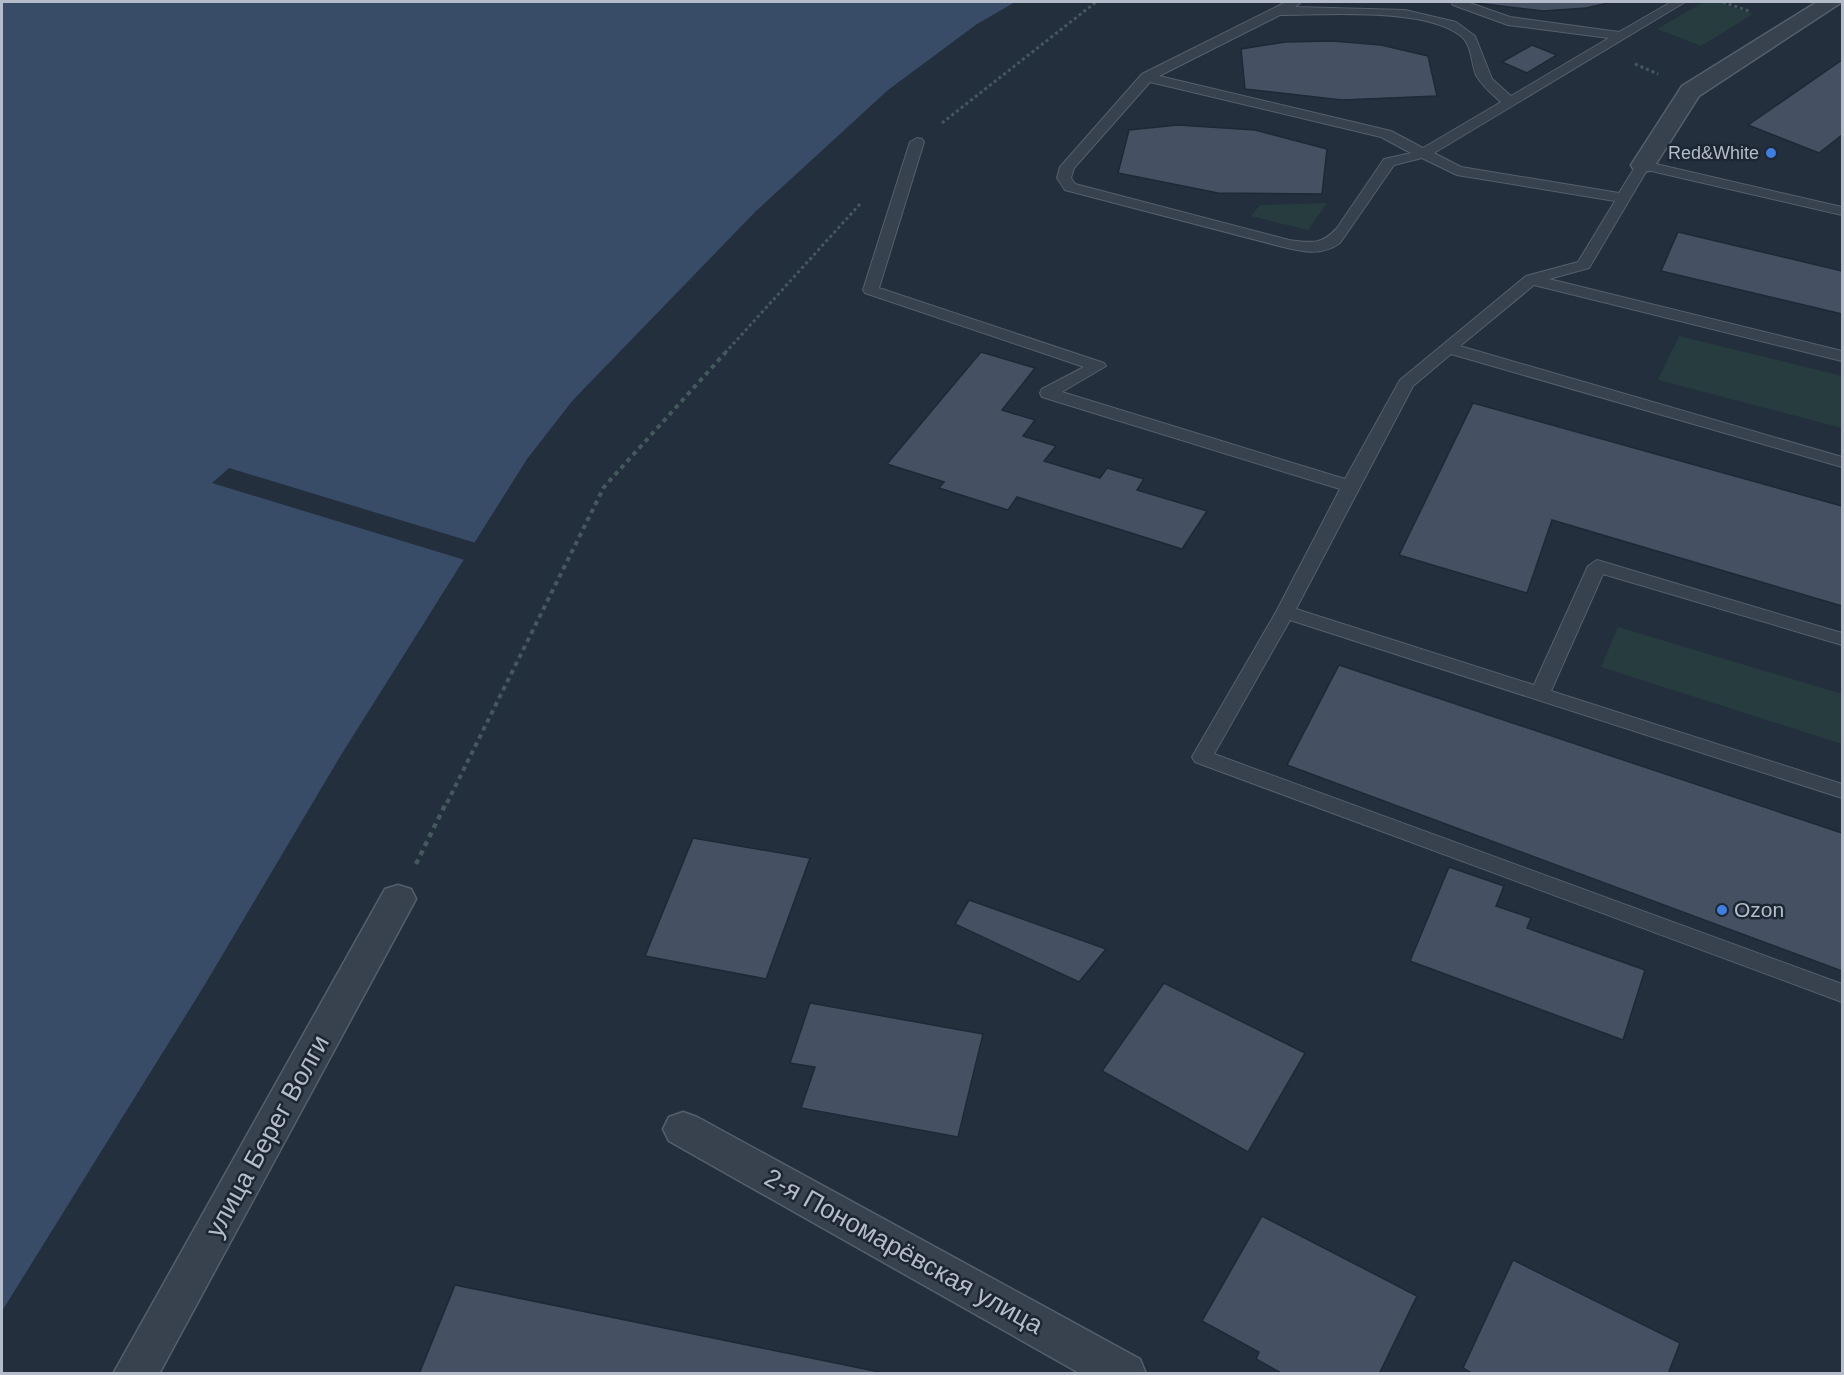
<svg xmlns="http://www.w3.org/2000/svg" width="1844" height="1375" font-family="Helvetica,sans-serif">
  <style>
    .green { fill: #263c3f }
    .water { fill: #394c67 }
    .pier { fill: #242f3e }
    .building { fill: #455162; stroke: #1f2835; stroke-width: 1.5 }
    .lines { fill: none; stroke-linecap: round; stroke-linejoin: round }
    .service-casing { stroke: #565f6c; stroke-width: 2 }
    .minor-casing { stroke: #565f6c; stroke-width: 3 }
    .path-far2 { stroke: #44595c; stroke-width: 3; stroke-dasharray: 3 3; stroke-linecap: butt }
    .path-far1 { stroke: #44595c; stroke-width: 4; stroke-dasharray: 4.5 4.5; stroke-linecap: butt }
    .path { stroke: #44595c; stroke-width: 4.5; stroke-dasharray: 5 5; stroke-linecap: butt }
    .service { fill: #38414e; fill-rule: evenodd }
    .minor { fill: #38414e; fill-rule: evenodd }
    .shop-dot { fill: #3f7fe0; stroke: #1d2633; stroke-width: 2 }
    .labels { text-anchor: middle; stroke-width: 5; stroke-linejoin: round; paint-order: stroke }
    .far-poi-label { font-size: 18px; fill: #b4bcc9; stroke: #1d2633; text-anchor: end }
    .poi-label { font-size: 21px; fill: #b4bcc9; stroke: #1d2633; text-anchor: start }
    .near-street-label { font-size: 26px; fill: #b4bcc9; stroke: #1d2633 }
  </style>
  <rect width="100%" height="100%" fill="#242f3e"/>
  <g class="green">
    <polygon points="1704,2 1717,2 1753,14 1701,46 1657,29"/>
    <polygon points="1327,203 1308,230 1251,216 1260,205"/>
    <polygon points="1679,336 1842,376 1842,428 1658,380"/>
    <polygon points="1618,627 1842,694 1842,744 1601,667"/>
  </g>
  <polygon class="water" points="2,2 1015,2 977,24 888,90 756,211 573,400 527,459 341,755 204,986 2,1311"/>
  <polygon class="pier" points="229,468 476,543 479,544 468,561 212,483"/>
  <g class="building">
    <polygon points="1468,2 1613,2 1586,8 1543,11"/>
    <polygon points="1332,41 1381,45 1428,56 1437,96 1342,100 1245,89 1241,49 1285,42"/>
    <polygon points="1532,45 1557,55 1527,73 1502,62"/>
    <polygon points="1842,60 1842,135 1819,153 1748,125"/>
    <polygon points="1178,125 1255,130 1327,149 1322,194 1218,193 1118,173 1129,130"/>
    <polygon points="1678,232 1842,271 1842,314 1661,271"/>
    <polygon points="981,352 1035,368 1002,410 1035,420 1023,436 1056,446 1044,461 1100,478 1107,468 1144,479 1137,490 1207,511 1182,549 1017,497 1008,510 939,488 944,482 887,464"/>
    <polygon points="1473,403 1842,506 1842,606 1552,520 1527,593 1399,555"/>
    <polygon points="1339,665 1842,833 1842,971 1287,765"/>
    <polygon points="693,838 810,858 766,979 645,956"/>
    <polygon points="1449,867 1504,886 1496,906 1531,918 1527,928 1645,970 1623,1040 1410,961"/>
    <polygon points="969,900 1106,949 1079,982 955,924"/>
    <polygon points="1164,983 1305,1053 1248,1152 1102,1071"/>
    <polygon points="810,1003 983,1034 958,1137 801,1108 815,1067 790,1063"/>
    <polygon points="1262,1216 1417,1296 1379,1374 1283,1374 1256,1359 1259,1352 1202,1321"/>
    <polygon points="1513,1260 1680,1343 1668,1374 1473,1374 1463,1368"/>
    <polygon points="455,1285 889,1374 419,1374"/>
  </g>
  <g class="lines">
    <defs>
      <path id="service" d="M1286,2H1301L1295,7L1405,10L1456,22L1475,36L1492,79L1511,96L1609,38L1508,25L1453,5L1451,2H1467L1510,17L1619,32L1671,2H1685L1434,153L1461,167L1619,193L1638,162L1643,161L1842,207V215L1647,170L1589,268L1549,279L1842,351V361L1534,285L1460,346L1842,457V467L1451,354L1413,386L1296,609L1534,685L1588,566L1597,560L1842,633V645L1603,574L1551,691L1842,784V798L1290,620L1214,754L1842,984V1002L1195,762L1192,757L1276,612L1340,489L1042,397L1040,393L1042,389L1084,367L865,293L863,290L910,142L917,138L922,139L924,142L879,288L1104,363L1106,366L1062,392L1345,479L1400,380L1526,276L1578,262L1615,201L1457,175L1422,158L1394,165L1340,243C1322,256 1303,252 1283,247L1065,190L1057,178L1060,167L1142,74ZM1280,15C1325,15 1425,7 1461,36C1472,45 1471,63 1476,75C1482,86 1492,94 1501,102L1423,148L1391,131L1159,76ZM1150,82L1381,137L1411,153L1384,159L1337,228C1322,245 1311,243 1289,240L1075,184L1071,178L1074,168Z"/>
      <g id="minor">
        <polygon points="1817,2 1842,2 1699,96 1652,170 1643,172 1634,170 1631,165 1682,86"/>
        <polygon points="398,885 411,889 416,899 159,1374 113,1374 385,889"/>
        <polygon points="683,1112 697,1117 1140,1359 1146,1374 1081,1374 669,1141 663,1129 669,1117"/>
      </g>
    </defs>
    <use href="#service" class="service-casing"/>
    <use href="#minor" class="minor-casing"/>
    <g class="path-far2">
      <polyline points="1723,2 1749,11"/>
      <polyline points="1635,64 1658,74"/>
      <polyline points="942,123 1096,2"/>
      <polyline points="725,353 860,204"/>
    </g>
    <polyline class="path-far1" points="447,803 604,487 726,352"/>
    <polyline class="path" points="416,864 447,801"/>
    <use href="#service" class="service"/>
    <use href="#minor" class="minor"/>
  </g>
  <g class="shop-dot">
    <circle cx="1771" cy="153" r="6"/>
    <circle cx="1722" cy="910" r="6"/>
  </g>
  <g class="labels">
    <g class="far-poi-label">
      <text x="1759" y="159">Red&amp;White</text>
    </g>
    <g class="poi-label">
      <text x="1734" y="917">Ozon</text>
    </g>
    <g class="near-street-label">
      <text transform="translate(267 1136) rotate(-61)" y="9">улица Берег Волги</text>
      <text transform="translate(904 1251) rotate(29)" y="9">2-я Пономарёвская улица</text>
    </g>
  </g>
  <rect width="1844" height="1375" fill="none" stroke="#b4bcc9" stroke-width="6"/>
</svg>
